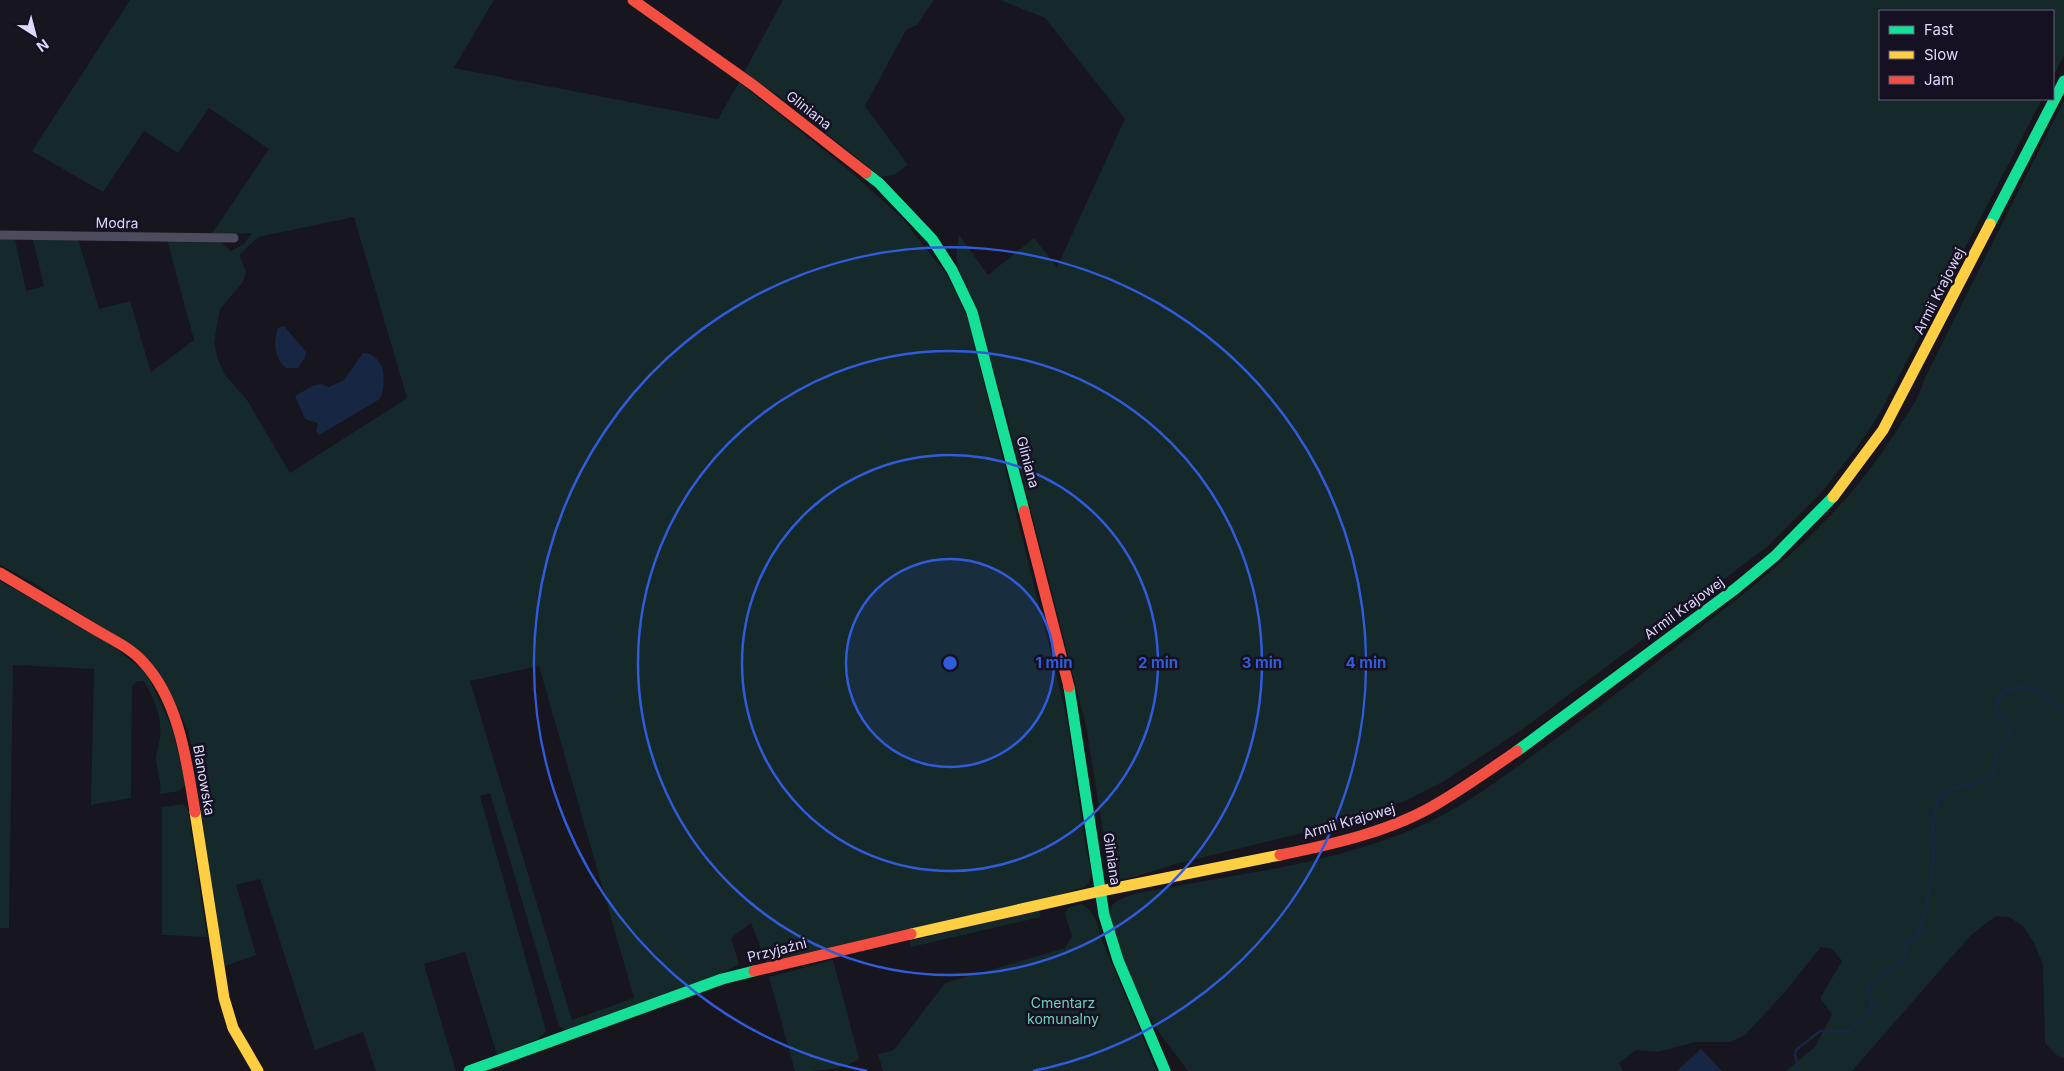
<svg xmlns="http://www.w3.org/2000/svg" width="2064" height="1071" font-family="Inter,sans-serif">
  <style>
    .green { fill: #15282a; fill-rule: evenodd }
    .water { fill: #172643 }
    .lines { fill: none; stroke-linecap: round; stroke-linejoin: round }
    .stream { stroke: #172643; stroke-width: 2.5 }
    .street { stroke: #4d4b5e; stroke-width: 9 }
    .fast { stroke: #16e098; stroke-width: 11 }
    .slow { stroke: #ffcf43; stroke-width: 11 }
    .jam { stroke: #f24e42; stroke-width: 11 }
    .ring { fill: none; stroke: #305cdb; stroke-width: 2.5 }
    .labels { text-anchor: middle; stroke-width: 5; stroke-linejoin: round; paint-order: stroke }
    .street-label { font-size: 14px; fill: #ded8fa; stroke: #151122 }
    .park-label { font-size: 14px; fill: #6ed0bc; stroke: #151122 }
    .centre { fill: #305cdb; stroke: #151122; stroke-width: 2.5 }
    .ring-label { font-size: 15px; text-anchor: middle; font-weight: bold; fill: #305cdb; stroke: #151122; stroke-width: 5; stroke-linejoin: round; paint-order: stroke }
  </style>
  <rect width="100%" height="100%" fill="#17151e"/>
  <g class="green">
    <path d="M130,0H494L454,68L718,119L739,82L850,171L903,219L947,275L968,318L1067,719L1087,855C1091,867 1095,877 1085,887L1036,901L766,962L751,923L731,938L739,964L723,973L565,1030L559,1026L490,793L480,796L546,1031L538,1039L497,1055L465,952L424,964L456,1071H376L363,1032L315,1050L260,879L236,885L256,955L223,967L192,749L188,730L175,703L142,653L30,581L0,565V239H15L26,291L44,286L33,239H78L99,309L130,301L151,372L194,340L167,240L220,241L231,251L244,244L252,233L211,235L269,149L209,108L178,153L144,131L103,192L32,151ZM354,217L407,398L290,473L247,400L225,375L218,360L214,342L220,309L243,282L246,272L240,255L258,237ZM539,666L634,998L572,1020L470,681Z"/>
    <polygon points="783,0 934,0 917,25 906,30 865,106 908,165 894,175 881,177 783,99 744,72"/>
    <polygon points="1000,0 2064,0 2064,55 2053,77 2053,11 1880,11 1880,99 2042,99 1881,411 1861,442 1821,493 1767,547 1523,729 1444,781 1407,800 1344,823 1176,864 1134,877 1122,879 1115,876 1105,844 1086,726 1008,421 985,341 961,278 956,256 959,235 988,275 1034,238 1057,267 1125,119 1045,18"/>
    <path d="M2064,100V1058L2056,1055L2045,1043L2043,965L2035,945L2024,927L2009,917L1996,916L1971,935L1852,1071H1786L1815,1047L1832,1014L1820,998L1842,961L1832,949L1821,947L1784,993L1744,1036L1729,1042H1696L1657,1052L1636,1050L1619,1063L1623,1071H1188C1178,1057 1166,1043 1156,1028C1145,1011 1102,922 1111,907C1116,899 1126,897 1134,894C1228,875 1327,866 1416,828C1456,811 1493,784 1528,759C1572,727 1615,695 1658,661C1746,590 1827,537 1891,439C1903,420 1918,402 1924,380Z"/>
    <path d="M0,581L66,617L113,646L147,674L172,728L186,785L179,791L160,794C162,782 157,772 156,760C156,752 159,744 160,737C162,717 154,698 144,681H138L132,686L131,798L91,805L94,669L13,665L9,928H0Z"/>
    <polygon points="183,804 188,810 207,937 162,935 162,807"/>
    <path d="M1081,904C1094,910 1098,924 1101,938L1157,1071H883L878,1054L894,1050L945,983L1065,948L1072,936L1065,914L1068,908Z"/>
    <polygon points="1039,911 1041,917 911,947 910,941"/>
    <path d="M833,960L859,1058C846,1071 813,1071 795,1071L769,977Z"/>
  </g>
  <g class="water">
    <path d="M284,326L306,352L305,357L298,368H286C274,359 273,341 278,328Z"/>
    <path d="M363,353C386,354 387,383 380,399L319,435L316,431L318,423L305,419L295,396L312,386L320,384L329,387L344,380Z"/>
    <polygon points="1701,1049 1722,1071 1677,1071"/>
  </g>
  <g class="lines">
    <path class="stream" d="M1799,1071L1795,1055L1796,1050L1820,1031H1849L1870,1012L1872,1006L1868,991L1870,984L1902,962L1905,955L1904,948L1919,933L1928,897L1934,856L1933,824L1938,800L1949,789L1977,783L1994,775L1995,756L2004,745L2011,729C2005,712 1984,720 2005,690C2020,684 2037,688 2049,698C2055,703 2056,709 2064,710"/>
    <polyline class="street" points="0,235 234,238"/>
    <g class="fast">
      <polyline points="866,173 879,183 932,239 952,270 972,312 1024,511"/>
      <polyline points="1990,224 2064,81"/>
      <polyline points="1069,687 1104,915 1118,960 1165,1071"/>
      <polyline points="1517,751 1735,589 1775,556 1833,497"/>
      <polyline points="469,1071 722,979 754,971"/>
    </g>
    <g class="slow">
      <polyline points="1833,497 1883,430 1990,224"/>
      <polyline points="195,812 224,998 233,1028 258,1071"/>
      <polyline points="911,934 1101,891 1280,855"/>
    </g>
    <g class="jam">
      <polyline points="633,0 753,85 866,173"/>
      <polyline points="1024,511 1069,687"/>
      <path d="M0,573C32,592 64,611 96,630C111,639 131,648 143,662C179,700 187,762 195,812"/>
      <path d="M1280,855C1334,844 1393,831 1440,802C1467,786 1492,768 1517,751"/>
      <polyline points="754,971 911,934"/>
    </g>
  </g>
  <circle cx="950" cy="663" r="104" fill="#305cdb" fill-opacity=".12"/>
  <g class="ring">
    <circle cx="950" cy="663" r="104"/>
    <circle cx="950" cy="663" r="208"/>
    <circle cx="950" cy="663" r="312"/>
    <path d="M867 1071A416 416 0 1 1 1033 1071"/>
  </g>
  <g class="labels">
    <g class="street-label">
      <text transform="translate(809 110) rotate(38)" y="5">Gliniana</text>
      <text transform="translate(117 223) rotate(1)" y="5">Modra</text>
      <text transform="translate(1939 291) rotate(-63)" y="5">Armii Krajowej</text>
      <text transform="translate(1028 462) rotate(75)" y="5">Gliniana</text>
      <text transform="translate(1684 608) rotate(-36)" y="5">Armii Krajowej</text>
      <text transform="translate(204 780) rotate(80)" y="5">Blanowska</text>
      <text transform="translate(1349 821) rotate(-16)" y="5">Armii Krajowej</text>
      <text transform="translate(1112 859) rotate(82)" y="5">Gliniana</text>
      <text transform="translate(777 950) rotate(-14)" y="5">Przyjaźni</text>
    </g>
    <g class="park-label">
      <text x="1063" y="1008">Cmentarz<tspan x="1063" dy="16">komunalny</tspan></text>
    </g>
  </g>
  <circle cx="950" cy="663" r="8" class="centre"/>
  <g class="ring-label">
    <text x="1054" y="668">1 min</text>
    <text x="1158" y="668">2 min</text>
    <text x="1262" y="668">3 min</text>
    <text x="1366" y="668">4 min</text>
  </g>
  <rect x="1879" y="10" width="175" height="90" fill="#151122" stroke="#656178"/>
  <rect x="1889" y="26" width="25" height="8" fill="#16e098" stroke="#656178"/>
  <text x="1924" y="35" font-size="15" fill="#ded8fa">Fast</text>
  <rect x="1889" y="51" width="25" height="8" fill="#ffcf43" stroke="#656178"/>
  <text x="1924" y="60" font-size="15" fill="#ded8fa">Slow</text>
  <rect x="1889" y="76" width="25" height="8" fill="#f24e42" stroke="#656178"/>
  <text x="1924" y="85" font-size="15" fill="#ded8fa">Jam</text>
  <g transform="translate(35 35) rotate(144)" stroke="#151122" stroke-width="4" paint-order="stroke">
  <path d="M0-4L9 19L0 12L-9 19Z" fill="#ded8fa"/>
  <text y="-8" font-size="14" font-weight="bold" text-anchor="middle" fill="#ded8fa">N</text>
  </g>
</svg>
